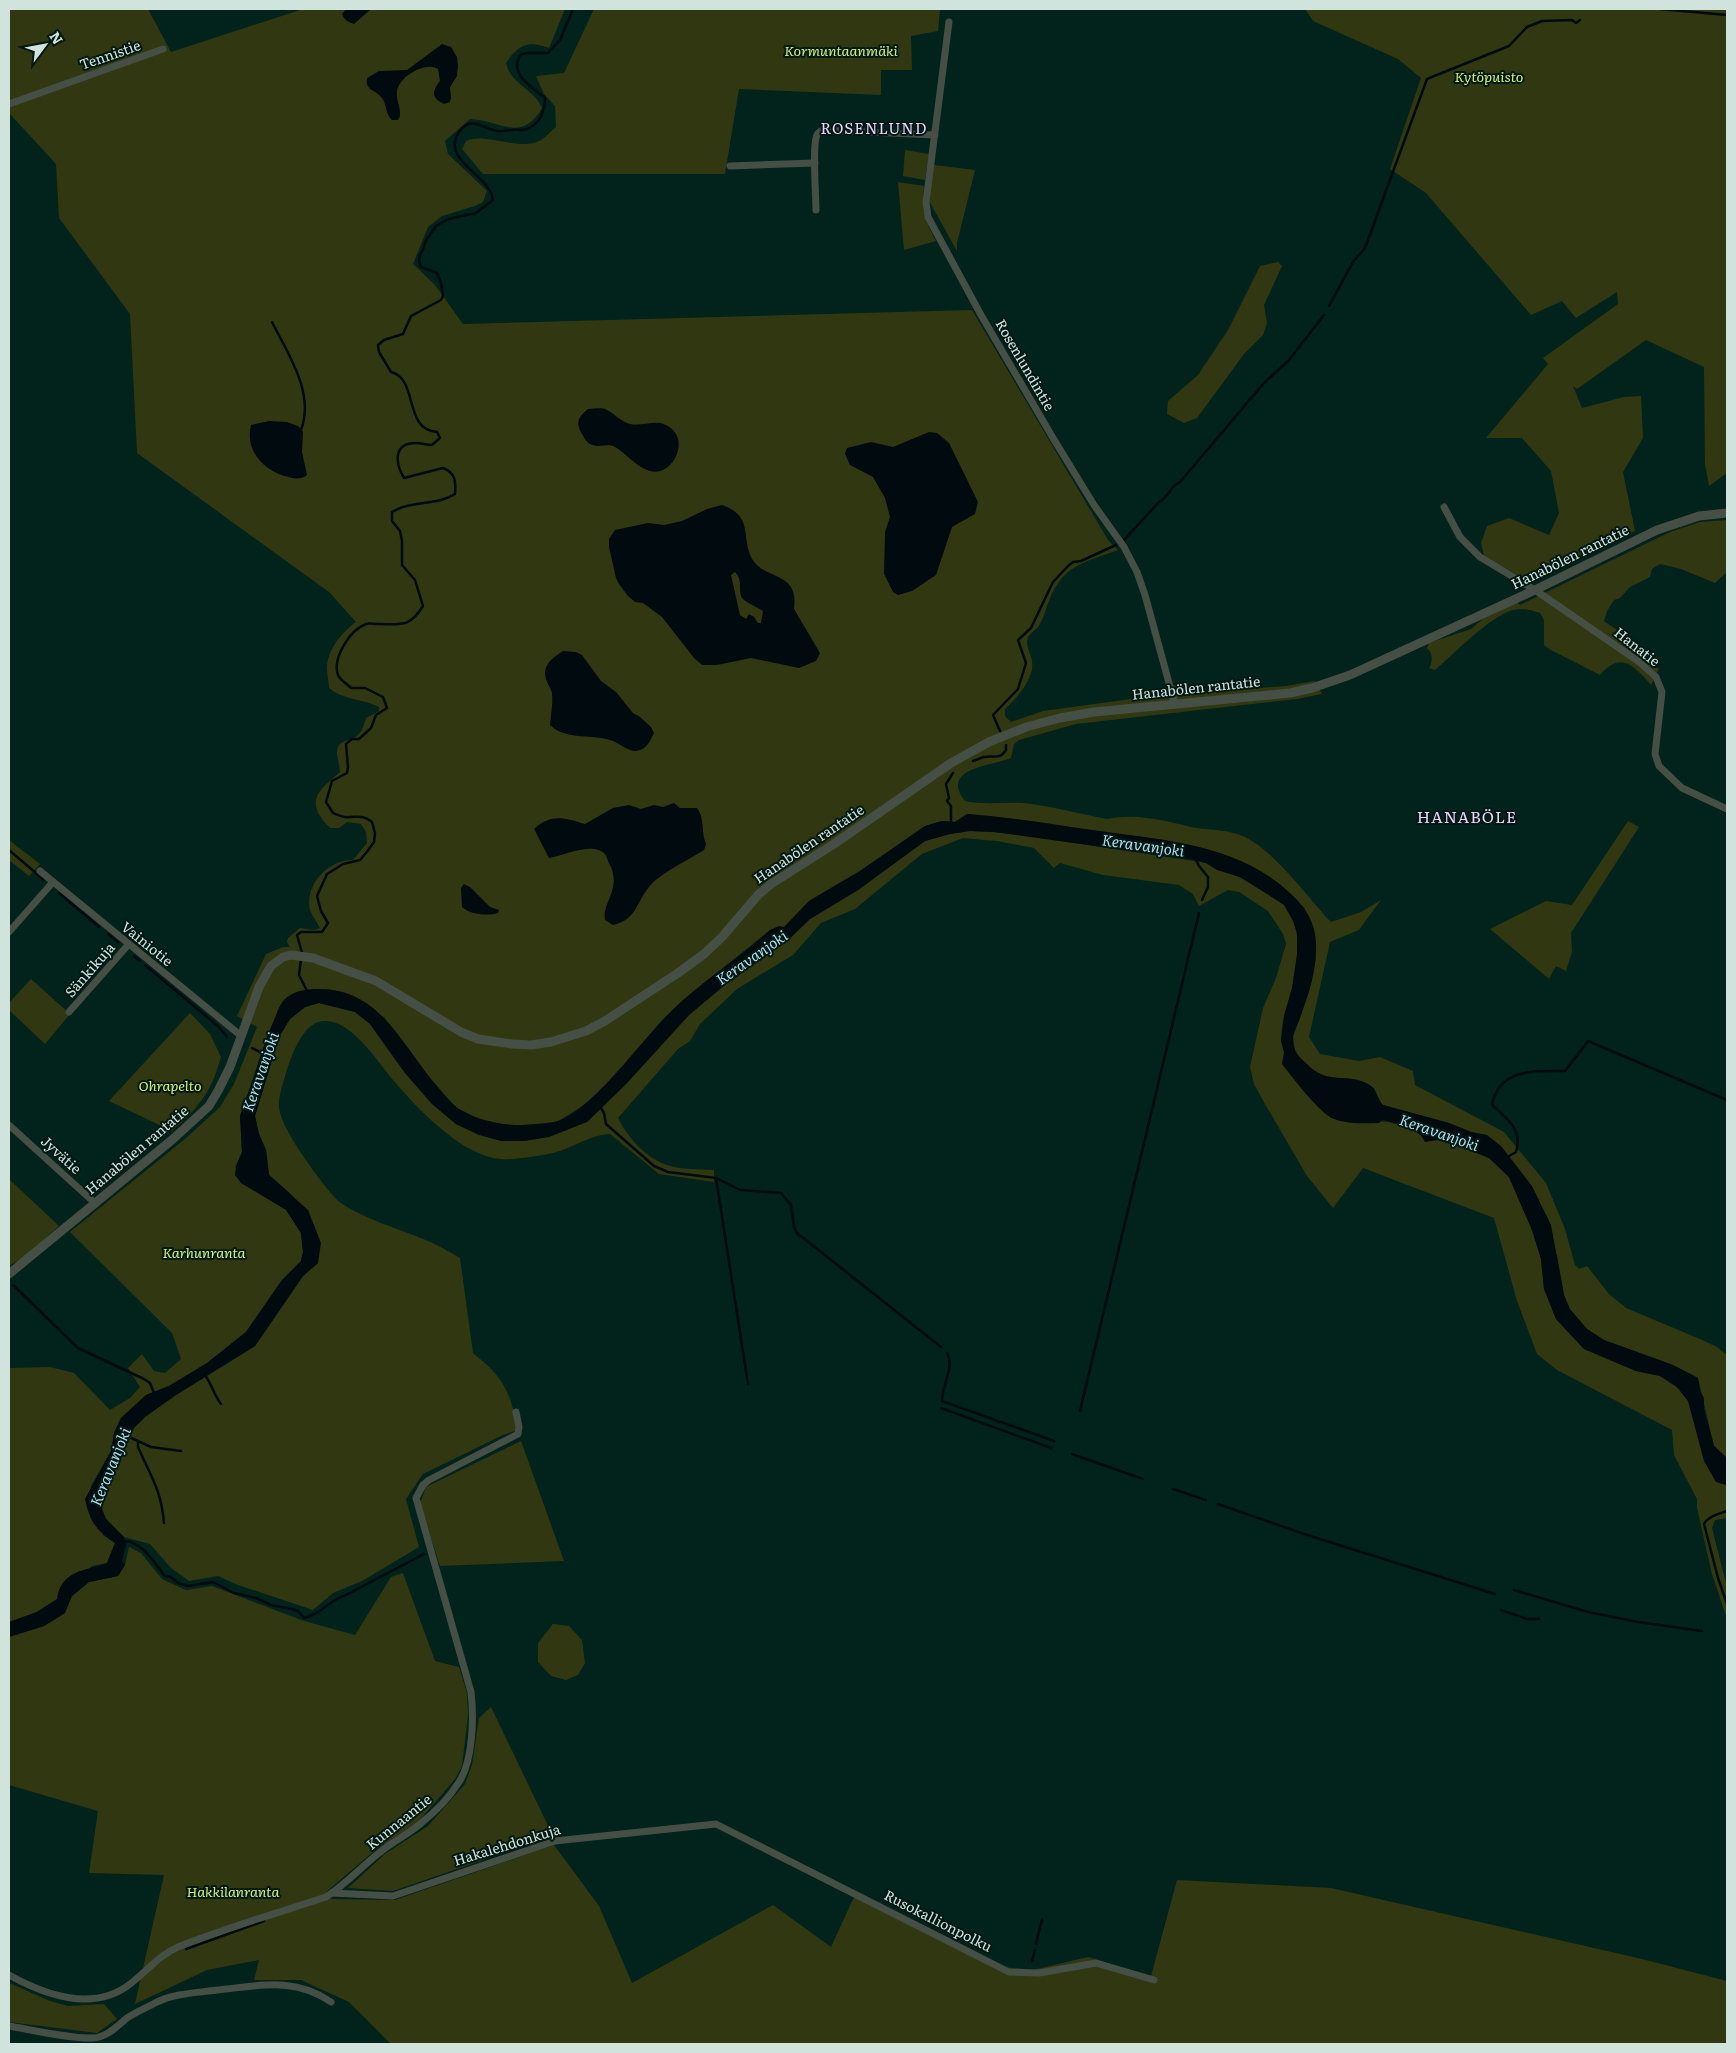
<svg xmlns="http://www.w3.org/2000/svg" width="1736" height="2053" font-family="Literata,serif">
  <style>
    .green { fill: #313811 }
    .water { fill: #010a0f; fill-rule: evenodd }
    .lines { fill: none; stroke-linecap: round; stroke-linejoin: round }
    .stream { stroke: #010a0f; stroke-width: 2.5 }
    .minor { stroke: #454f46; stroke-width: 7 }
    .tertiary { stroke: #454f46; stroke-width: 9 }
    .labels { text-anchor: middle; stroke-width: 4; stroke-linejoin: round; paint-order: stroke }
    .park-label { font-size: 14px; font-style: italic; fill: #d7ee78; stroke: #011912 }
    .street-label { font-size: 14px; fill: #d1e3dd; stroke: #011912 }
    .neighbourhood-label { font-size: 15px; letter-spacing: 1px; fill: #e9d2fb; stroke: #011912 }
    .water-label { font-size: 15px; font-style: italic; fill: #adddf3; stroke: #011912 }
    .quarter-label { font-size: 16px; letter-spacing: 1px; fill: #e9d2fb; stroke: #011912 }
  </style>
  <rect width="100%" height="100%" fill="#01231b"/>
  <g class="green">
    <path d="M9,9H148L171,52L303,9H565L549,48C528,40 518,45 506,63C511,85 533,88 542,108C521,144 501,120 470,119L445,141L448,154L487,191L483,202L475,206L442,216L428,227L413,264L435,285L463,324L972,310L1108,540L1118,550C1092,560 1069,563 1055,588C1048,599 1046,613 1040,624C1037,630 1027,634 1027,642C1027,648 1031,655 1032,661C1035,678 1017,698 1005,709V716L1011,722L1043,711L1160,695L1166,687L1180,684L1185,694L1286,686L1315,681L1322,694L1297,699L1076,724L1019,740L1014,744L1011,758C992,766 939,768 965,801C983,805 1004,802 1023,803C1051,806 1080,814 1107,819C1137,813 1162,820 1191,827C1206,830 1222,829 1237,834C1269,843 1307,897 1331,922L1361,912L1381,900L1359,930L1330,942L1309,1037L1320,1054L1359,1061L1380,1057L1413,1071L1415,1085L1504,1132L1546,1183L1565,1229L1575,1265L1579,1269L1587,1266L1609,1294L1626,1308L1700,1339L1717,1347L1727,1355V1458L1714,1446L1698,1378L1673,1365L1604,1340L1587,1329L1569,1309L1564,1295L1557,1255L1487,1135L1471,1132L1449,1123L1383,1105L1379,1101L1374,1088L1354,1079L1324,1077L1311,1069L1295,1052L1293,1037L1302,1012L1316,958L1315,934L1304,907L1165,840L968,814L955,822L942,821L925,826L860,871L809,901L784,928L770,930L704,983L663,1019L613,1078L587,1103L557,1122L512,1126L479,1119L457,1108L428,1077L384,1017L328,989L269,1032L240,1116L242,1152L236,1166L286,1209L301,1233L303,1252L301,1261L282,1280L246,1332L207,1363L169,1386L146,1395L121,1418L114,1433L111,1451L91,1486L103,1535L115,1543L107,1563L92,1566L57,1599L37,1612L9,1622V1368L50,1367L74,1373L110,1410L130,1398L140,1387L128,1368L142,1354L154,1371L165,1373L181,1359L172,1333L70,1232L185,1139L220,1107L234,1084L257,1027L237,1016L266,954L283,947H290L287,942L288,938L300,928L314,930L320,928C317,922 312,916 310,910C304,885 329,859 353,860L367,843L366,832L361,824L347,822L339,828H330C304,801 317,792 340,772C340,766 337,759 337,752C338,741 345,742 353,738C361,735 364,726 366,718L379,711V707C364,699 343,700 329,688C329,682 327,675 327,668C327,650 342,632 356,622L329,592L137,453L130,314L59,218L56,164L9,113Z"/>
    <path d="M594,9H940L938,31L911,36L912,70H881V95L739,89L725,174H483L462,149L466,141C485,132 521,152 541,140C546,137 551,131 556,127L555,106L544,94L536,76L564,73Z"/>
    <polygon points="1305,9 1727,9 1727,473 1709,486 1705,464 1704,367 1646,340 1577,389 1573,386 1582,408 1624,397 1641,396 1643,438 1623,472 1635,531 1528,581 1484,556 1481,543 1487,526 1509,518 1549,535 1559,513 1551,471 1522,438 1486,438 1548,364 1543,358 1618,304 1617,292 1576,318 1562,301 1531,315 1426,193 1390,169 1421,78 1398,59 1313,21"/>
    <polygon points="905,150 929,154 925,180 903,176"/>
    <polygon points="934,165 975,170 957,243 957,251 928,199"/>
    <path d="M898,182L924,186C921,212 924,218 936,241L904,250Z"/>
    <polygon points="1278,262 1282,266 1264,305 1267,323 1263,335 1244,354 1197,418 1184,423 1167,414 1168,401 1198,375 1228,330 1260,266"/>
    <path d="M1727,520V572L1715,583L1681,569L1660,564L1652,569L1650,577L1630,587L1620,598L1614,600L1607,611L1604,621L1627,637L1630,648L1659,669L1651,685C1633,665 1621,651 1600,675L1549,649L1544,645V620L1540,613C1531,610 1522,608 1513,610C1490,616 1454,654 1435,670L1429,668C1433,662 1433,653 1427,648L1429,643L1471,629L1484,618L1517,602L1520,605L1670,532L1700,522Z"/>
    <polygon points="1628,821 1639,827 1571,933 1572,952 1566,971 1556,966 1549,979 1490,929 1546,901 1572,905"/>
    <path d="M970,831L1009,833L1206,863C1217,870 1229,872 1241,878C1254,885 1271,894 1283,904C1304,923 1298,968 1291,992C1287,1007 1279,1027 1282,1044C1289,1079 1306,1095 1331,1118L1389,1122L1415,1131L1428,1140H1438L1467,1149L1489,1158L1509,1177L1532,1230L1541,1259L1544,1289L1556,1319L1584,1349L1636,1371L1660,1376L1677,1387L1688,1401L1719,1483L1727,1485V1518L1715,1520L1712,1528L1727,1587V1619L1712,1574L1697,1508V1499L1674,1455L1672,1430L1557,1370L1537,1354L1517,1301L1494,1218L1363,1168L1333,1208L1307,1176L1265,1104L1254,1084L1250,1067L1263,1008L1276,978L1286,944L1283,934L1268,911L1239,892L1228,890L1199,906L1193,894L1179,885L1103,875L1060,863L1054,868L1034,848L997,841L963,838L922,854L855,909L821,923L793,955L737,989L700,1024L690,1041L678,1049L618,1118C628,1138 646,1158 667,1165C681,1170 699,1169 714,1170V1182L659,1174L610,1134C591,1135 577,1145 560,1151C548,1155 504,1162 493,1158C472,1153 454,1140 438,1126C422,1113 407,1096 393,1080C377,1061 352,1020 324,1021C303,1021 291,1057 286,1073C278,1101 274,1106 289,1133C295,1146 330,1196 341,1203C366,1220 395,1227 423,1239C436,1244 448,1251 460,1258L473,1353C494,1370 506,1382 513,1409C515,1417 517,1423 515,1431L503,1435L423,1474L406,1499L419,1547L362,1581L333,1593L313,1610L238,1585L218,1576L189,1581L171,1568L150,1544L124,1537L106,1519L102,1509L106,1488L134,1428L145,1417L176,1395L255,1346L303,1276L318,1263L290,1193L269,1175L266,1150L259,1134L255,1116L279,1037L290,1019L305,1007L319,1003L355,1012L370,1024L405,1073L432,1104L456,1124L479,1135L587,1122L626,1084L689,1015L726,984L787,941L810,919L858,890L925,841L950,834Z"/>
    <polygon points="9,840 40,864 29,876 9,860"/>
    <polygon points="31,979 70,1014 45,1044 9,1010 9,1003"/>
    <path d="M190,1013L210,1034L221,1057C211,1093 199,1107 172,1131L109,1101Z"/>
    <polygon points="9,1179 59,1226 24,1257 9,1266"/>
    <polygon points="521,1441 564,1561 440,1566 420,1503 426,1487"/>
    <polygon points="129,1547 141,1553 162,1579 186,1590 212,1586 304,1621 355,1635 391,1577 403,1573 435,1661 459,1667 467,1693 468,1715 462,1766 455,1779 418,1822 374,1851 326,1892 331,1899 395,1900 554,1845 599,1906 632,1983 773,1905 831,1947 854,1897 1002,1967 1033,1970 1088,1957 1151,1976 1177,1880 1331,1888 1642,1959 1727,1981 1727,2044 391,2044 349,2002 301,1980 254,1980 259,1960 207,1970 135,2004 164,1875 89,1873 98,1811 9,1785 9,1637 44,1626 57,1618 65,1612 72,1596 89,1582 118,1576 125,1565"/>
    <polygon points="553,1624 569,1626 582,1640 585,1663 578,1675 566,1680 551,1676 538,1662 538,1643"/>
    <polygon points="491,1707 553,1836 393,1891 348,1888 385,1854 428,1826 465,1784 472,1765 479,1718"/>
    <polygon points="9,1983 50,2001 68,2006 104,2004 117,2019 97,2033 9,2022"/>
  </g>
  <g class="water">
    <path d="M346,9H371L354,24C348,22 344,20 342,14Z"/>
    <path d="M442,44L451,47L457,57L458,66L457,76L450,87L451,98L450,102L444,104C431,98 432,91 440,81L438,69C426,61 398,77 397,92C396,100 401,108 400,116L398,120H392C385,114 387,103 381,97C375,89 365,91 367,78L379,71L407,70Z"/>
    <path d="M588,409C594,409 602,407 607,410C615,414 620,421 630,424C646,427 659,416 673,430C688,445 671,477 650,471C636,467 626,453 615,447C607,443 600,448 592,445C587,443 585,439 582,434C575,423 578,417 588,409Z"/>
    <path d="M269,421L287,422L298,426L303,432L302,452L307,475C299,481 293,478 284,476C262,469 245,450 251,425Z"/>
    <polygon points="929,432 937,433 949,443 978,502 975,514 952,527 936,575 912,591 898,595 893,592 884,574 885,532 890,517 885,498 873,477 850,465 845,454 847,448 871,442 893,447"/>
    <path d="M722,505C757,517 738,541 755,563C770,580 799,573 794,609L820,653L816,661L799,668L751,658L717,665H702L694,658L662,617L643,603L635,602L628,596L619,584L616,578L609,547V539L615,530L648,523L664,525L682,521L707,509ZM735,572C744,581 737,592 743,599C744,601 760,609 763,611L761,623H758L754,617L749,614L746,619L740,615L731,575Z"/>
    <path d="M563,651L576,652L582,655L601,681L616,692L633,713L640,717L651,727L654,733C650,741 646,751 635,751C627,751 618,742 610,740C591,734 565,740 550,725C551,714 553,704 552,693C551,688 547,684 546,679C542,664 553,658 563,651Z"/>
    <path d="M674,803L680,808H697C705,818 701,833 706,844L704,850C688,860 659,874 649,887C636,903 636,920 613,925L605,920C603,909 609,902 612,891C615,882 614,873 610,865C608,862 607,857 605,854C593,841 563,856 549,858L534,829C551,813 565,818 585,824L613,808L629,805L641,809L654,805L663,807Z"/>
    <path d="M967,814C1009,817 1050,824 1092,830C1161,840 1237,843 1290,893C1303,905 1312,917 1315,934C1319,961 1311,988 1302,1012C1300,1020 1294,1029 1293,1037C1293,1041 1294,1049 1296,1052C1298,1056 1302,1060 1306,1063C1327,1086 1346,1072 1368,1084C1377,1088 1377,1099 1383,1105L1449,1123L1471,1132L1487,1135L1501,1146L1532,1186L1551,1225L1564,1295L1570,1309L1587,1329L1604,1340L1673,1365L1698,1378L1700,1391L1704,1398V1409L1714,1446L1727,1458V1485L1716,1482L1704,1461L1688,1401L1677,1387L1660,1376L1636,1371L1584,1349L1556,1319L1544,1289L1541,1259L1532,1230L1509,1177L1489,1158L1467,1149L1438,1140L1425,1142C1420,1128 1395,1123 1382,1120L1379,1123C1364,1123 1347,1125 1332,1118C1319,1112 1292,1077 1282,1064L1284,1052L1281,1041L1284,1016L1292,988L1297,954V933L1293,921L1284,905L1240,877L1217,870L1206,863L1196,860L994,832L970,831L950,834L925,841L858,890L810,919L787,941L726,984L689,1015L626,1084L587,1122L549,1137L525,1141H501L479,1135L456,1124L432,1104L405,1073L370,1024L355,1012L319,1003L305,1007L290,1019L279,1037L255,1116L259,1134L266,1150L269,1175L308,1210L321,1243L318,1263L303,1276L255,1346L176,1395L145,1417L134,1428L106,1488L102,1509L106,1519L124,1537L126,1545L122,1561L125,1565L118,1576L89,1582L72,1596L65,1613L57,1618L44,1626L9,1637V1622L37,1612L57,1599C61,1570 85,1571 107,1563L115,1543C96,1530 90,1522 85,1499L111,1451L114,1433L121,1418L146,1395L169,1386L207,1363L246,1332L282,1280L301,1261L303,1252L301,1233L286,1210L241,1183L235,1175L236,1166L242,1152L240,1116L243,1107C255,1078 262,1046 275,1018C277,1012 280,1005 283,1001C292,991 305,989 318,989C381,988 402,1047 438,1087C444,1095 451,1104 459,1109C487,1126 522,1128 554,1122C570,1119 586,1103 597,1093C627,1064 651,1029 682,1001C710,976 743,956 770,930L779,926L784,927L809,901L860,871L925,826L942,821L955,822Z"/>
    <path d="M464,884L470,887L490,907L499,910L498,913C487,916 471,915 462,907L461,888Z"/>
  </g>
  <g class="lines">
    <g class="stream">
      <polyline points="1660,9 1727,15"/>
      <polyline points="1329,306 1353,262 1365,248 1427,79 1509,46 1527,27 1542,21 1572,20 1576,23 1580,20"/>
      <path d="M272,322C288,354 315,393 301,430"/>
      <path d="M1124,540L1159,502C1169,497 1170,486 1180,482L1264,383L1289,360L1324,315"/>
      <polyline points="1000,731 993,715 1018,689 1026,663 1018,640 1031,628 1053,582 1068,566 1073,562 1081,561 1116,545"/>
      <path d="M973,761C976,760 980,758 984,757C994,755 1000,760 1006,750V745"/>
      <polyline points="951,825 951,806 947,801 949,798 946,784 953,773"/>
      <polyline points="9,850 44,880"/>
      <polyline points="1195,858 1199,866 1208,877 1208,887 1202,900"/>
      <polyline points="59,893 99,927"/>
      <polyline points="108,934 118,942"/>
      <path d="M302,953L297,935L301,932H322L328,923L321,911L317,896L327,874L343,864L360,860L366,853L374,842L375,833L372,822C363,815 360,817 349,817C344,818 338,815 333,813L326,802L332,781L347,773L348,767L346,744L352,739H359L371,728L376,715L387,708L383,697L365,688H351C347,684 340,680 338,675C332,658 350,630 366,624C369,623 374,624 377,624C402,624 409,628 423,606L415,580L402,565V541L400,531L392,521V512C412,500 436,506 455,494C456,482 456,473 443,468L404,478C395,463 393,443 416,443C421,443 427,445 432,445L440,438L437,432C403,430 419,379 391,372L379,352L378,345L384,340L403,334L411,316L441,300L443,296L441,283L437,273L421,267L419,261L420,255L423,250L426,240L436,226L448,219L476,213L493,200C490,174 440,161 459,132C461,129 464,126 468,124C477,121 488,130 497,131C502,132 507,130 512,130C517,129 523,131 527,129C540,124 545,111 545,98C531,86 509,75 520,55L527,53H548L560,40L573,9"/>
      <polyline points="134,956 140,961"/>
      <polyline points="301,959 299,975 307,991"/>
      <polyline points="145,965 219,1027 227,1037"/>
      <polyline points="252,1048 264,1054"/>
      <polyline points="601,1108 604,1113 606,1124 654,1166 668,1172 716,1178 740,1190 781,1193 791,1205 794,1227 797,1233 941,1347"/>
      <path d="M1509,1156L1516,1152C1523,1129 1507,1119 1492,1105C1499,1068 1535,1071 1565,1071L1588,1041L1727,1100"/>
      <polyline points="716,1178 748,1384"/>
      <polyline points="13,1285 78,1348 144,1379 150,1383 154,1393"/>
      <path d="M947,1353C955,1366 942,1386 942,1401L1054,1441"/>
      <path d="M205,1375C212,1385 214,1395 221,1404"/>
      <polyline points="941,1408 1051,1448"/>
      <polyline points="1080,1411 1199,913"/>
      <polyline points="127,1436 151,1447 181,1451"/>
      <path d="M138,1441V1447C151,1477 161,1489 164,1523"/>
      <polyline points="1072,1454 1143,1479"/>
      <polyline points="1173,1489 1206,1500"/>
      <polyline points="1218,1504 1304,1534 1495,1594"/>
      <path d="M1727,1511C1719,1514 1708,1516 1704,1524L1718,1578L1727,1604"/>
      <path d="M124,1541C142,1541 155,1564 165,1576L171,1577L178,1583L188,1586L213,1582L234,1593L256,1598L271,1605L292,1609L298,1611L304,1618C322,1614 329,1600 346,1595L424,1554"/>
      <polyline points="1514,1590 1588,1612 1638,1622 1702,1631"/>
      <polyline points="1501,1610 1527,1619 1539,1619"/>
      <polyline points="1036,1944 1042,1919"/>
      <polyline points="186,1949 264,1921"/>
      <polyline points="1032,1961 1035,1950"/>
    </g>
    <g class="minor">
      <polyline points="949,22 926,202 928,217 981,315 1053,438 1094,505 1124,547 1137,572 1145,595 1175,705"/>
      <polyline points="9,104 163,49"/>
      <polyline points="730,166 815,163"/>
      <path d="M816,210C816,197 812,144 817,135C818,132 820,131 823,130L935,135"/>
      <polyline points="1444,507 1460,537 1480,557 1535,590 1638,661 1656,677 1662,692 1655,754 1659,766 1682,788 1727,809"/>
      <polyline points="40,871 240,1035"/>
      <polyline points="9,932 53,882"/>
      <polyline points="69,1012 128,945"/>
      <polyline points="9,1125 96,1204"/>
      <polyline points="332,1893 393,1896 555,1841 716,1824 1009,1972 1039,1973 1096,1963 1154,1980"/>
      <path d="M9,1975C45,1995 93,2013 130,1984C146,1972 159,1955 178,1947C226,1928 277,1913 326,1897C346,1884 361,1867 379,1853C392,1842 407,1835 420,1824C434,1813 449,1798 459,1782C473,1761 474,1717 471,1692L416,1498L423,1485L429,1480L518,1434L519,1427L516,1412"/>
      <path d="M9,2026C28,2029 83,2042 99,2037C111,2034 118,2025 127,2018C136,2012 148,2007 157,2002C176,1993 197,1993 217,1990C258,1986 294,1976 331,2002"/>
    </g>
    <polyline class="tertiary" points="9,1274 173,1139 209,1106 218,1091 230,1067 259,987 271,966 283,957 291,955 313,958 376,981 461,1032 478,1039 512,1044 531,1045 551,1042 586,1031 605,1021 678,973 704,954 722,937 758,895 771,884 834,844 951,763 989,742 1026,727 1060,718 1094,712 1290,693 1312,688 1350,675 1535,590 1657,530 1699,516 1727,513"/>
  </g>
  <g class="labels">
    <g class="park-label">
      <text x="841" y="56">Kormuntaanmäki</text>
      <text x="1489" y="82">Kytöpuisto</text>
      <text x="170" y="1091">Ohrapelto</text>
      <text x="204" y="1258">Karhunranta</text>
      <text x="233" y="1897">Hakkilanranta</text>
    </g>
    <g class="street-label">
      <text transform="translate(110 55) rotate(-19)" y="5">Tennistie</text>
      <text transform="translate(1025 365) rotate(60)" y="5">Rosenlundintie</text>
      <text transform="translate(1570 557) rotate(-26)" y="5">Hanabölen rantatie</text>
      <text transform="translate(1637 647) rotate(38)" y="5">Hanatie</text>
      <text transform="translate(1196 688) rotate(-6)" y="5">Hanabölen rantatie</text>
      <text transform="translate(809 844) rotate(-34)" y="5">Hanabölen rantatie</text>
      <text transform="translate(147 944) rotate(39)" y="5">Vainiotie</text>
      <text transform="translate(90 970) rotate(-49)" y="5">Sänkikuja</text>
      <text transform="translate(137 1150) rotate(-40)" y="5">Hanabölen rantatie</text>
      <text transform="translate(61 1155) rotate(42)" y="5">Jyvätie</text>
      <text transform="translate(399 1822) rotate(-39)" y="5">Kunnaantie</text>
      <text transform="translate(507 1845) rotate(-17)" y="5">Hakalehdonkuja</text>
      <text transform="translate(938 1921) rotate(27)" y="5">Rusokallionpolku</text>
    </g>
    <g class="neighbourhood-label">
      <text x="874" y="134">ROSENLUND</text>
    </g>
    <g class="water-label">
      <text transform="translate(1143 846) rotate(8)" y="5">Keravanjoki</text>
      <text transform="translate(752 958) rotate(-35)" y="5">Keravanjoki</text>
      <text transform="translate(261 1072) rotate(-71)" y="5">Keravanjoki</text>
      <text transform="translate(1439 1133) rotate(19)" y="5">Keravanjoki</text>
      <text transform="translate(111 1467) rotate(-68)" y="5">Keravanjoki</text>
    </g>
    <g class="quarter-label">
      <text x="1467" y="823">HANABÖLE</text>
    </g>
  </g>
  <rect width="1736" height="2053" fill="none" stroke="#d1e3dd" stroke-width="20"/>
  <g transform="translate(45 45) rotate(58)" stroke="#011912" stroke-width="4" paint-order="stroke">
  <path d="M0-4L9 19L0 12L-9 19Z" fill="#d1e3dd"/>
  <text y="-8" font-size="14" font-weight="bold" text-anchor="middle" fill="#d1e3dd">N</text>
  </g>
</svg>
